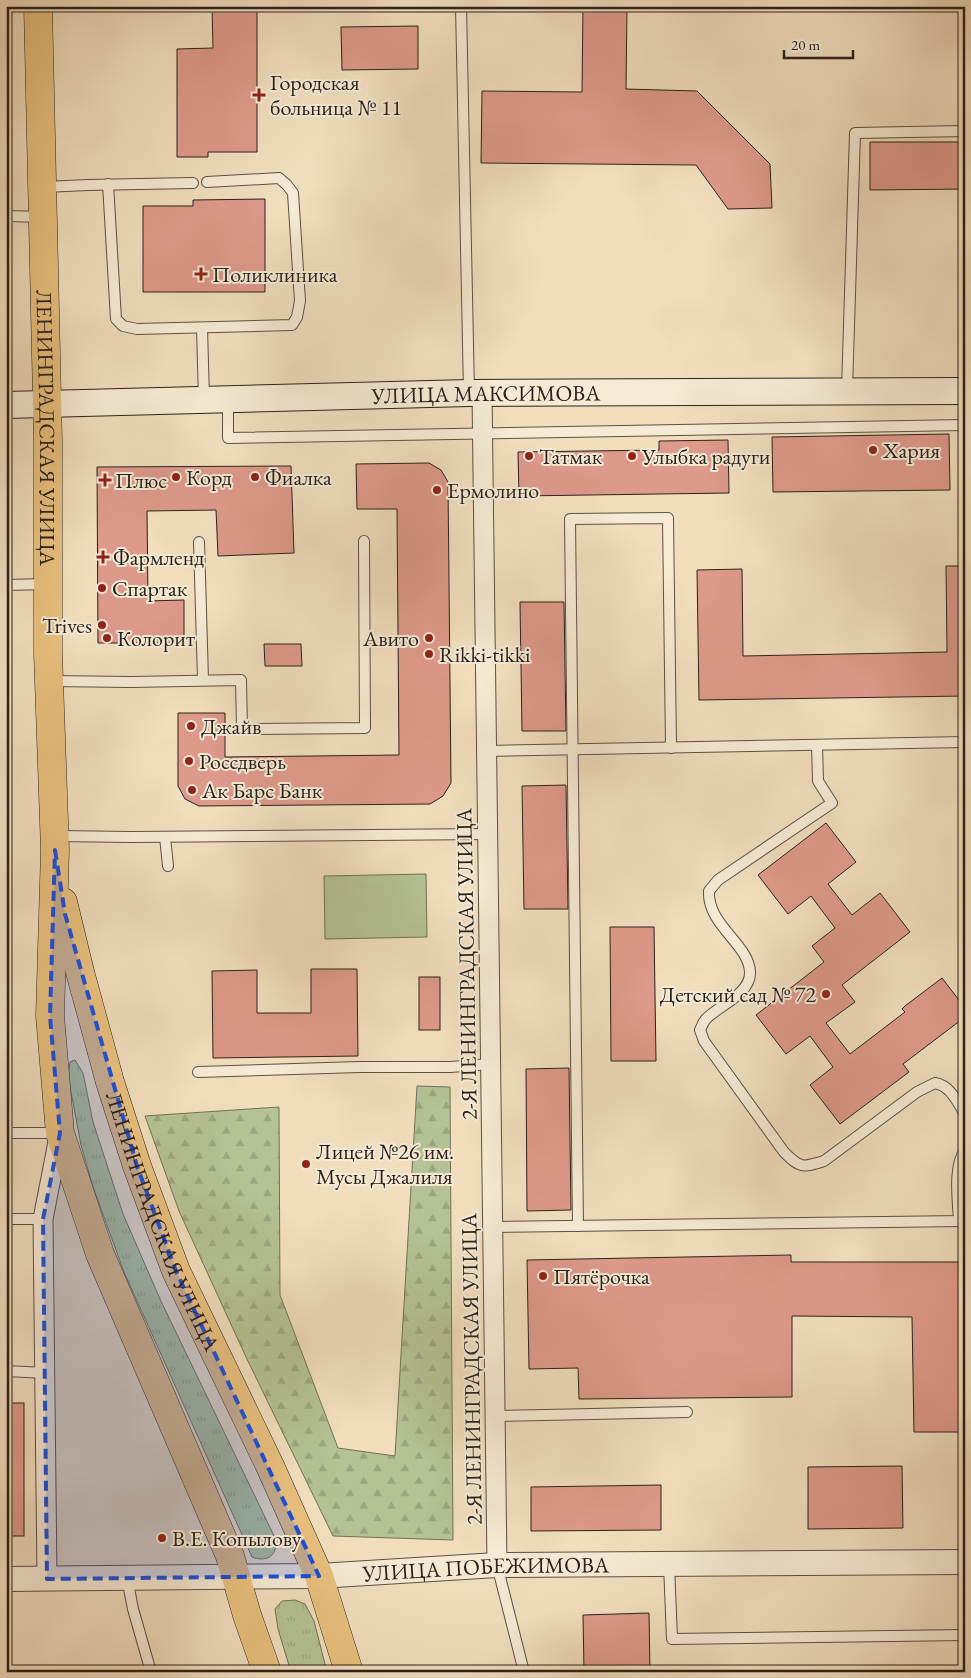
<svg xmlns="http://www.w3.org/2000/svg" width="971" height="1678" font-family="'EB Garamond',serif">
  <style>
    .grass { fill: url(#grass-tufts); stroke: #707258 }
    .forest { fill: url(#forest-firs); stroke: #707258 }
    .garden { fill: #b4c295; stroke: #707258 }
    .building { fill: #dd998a; stroke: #2c211b }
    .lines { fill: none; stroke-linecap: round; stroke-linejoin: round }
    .service-casing { stroke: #5d5044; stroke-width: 12 }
    .minor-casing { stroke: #5d5044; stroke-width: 21 }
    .tertiary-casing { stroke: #5d5044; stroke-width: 26 }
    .secondary-casing { stroke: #2c211b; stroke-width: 28 }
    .primary-casing { stroke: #2c211b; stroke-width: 29 }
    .service { stroke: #f5ead4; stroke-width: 10 }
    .minor { stroke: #f5ead4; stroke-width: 19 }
    .tertiary { stroke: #f5ead4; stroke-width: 24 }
    .secondary { stroke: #f5ead4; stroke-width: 26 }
    .primary { stroke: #e8bf7e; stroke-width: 28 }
    .marked { fill: #1d4ed8; fill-opacity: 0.2; stroke: #1d4ed8; stroke-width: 4; stroke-dasharray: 10 6; stroke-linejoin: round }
    .poi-dot { fill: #8f2418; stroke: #f5ead4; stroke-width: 2 }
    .labels { text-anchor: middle; stroke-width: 4; stroke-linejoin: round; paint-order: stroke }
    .poi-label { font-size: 22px; fill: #2c211b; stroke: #f5ead4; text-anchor: start }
    .street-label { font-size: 22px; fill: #2c211b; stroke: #f5ead4 }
  </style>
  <defs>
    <pattern id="grass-tufts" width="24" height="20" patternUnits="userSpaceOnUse" patternTransform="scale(1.25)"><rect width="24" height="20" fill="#b4c295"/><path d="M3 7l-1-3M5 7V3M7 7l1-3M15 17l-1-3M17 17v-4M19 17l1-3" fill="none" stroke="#9ba680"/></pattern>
    <pattern id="forest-firs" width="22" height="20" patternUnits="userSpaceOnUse" patternTransform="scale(1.25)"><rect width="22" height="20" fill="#b4c295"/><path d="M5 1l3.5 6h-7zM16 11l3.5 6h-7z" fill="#9ba680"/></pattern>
  </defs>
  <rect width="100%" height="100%" fill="#f0debd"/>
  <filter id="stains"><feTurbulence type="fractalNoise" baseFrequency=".004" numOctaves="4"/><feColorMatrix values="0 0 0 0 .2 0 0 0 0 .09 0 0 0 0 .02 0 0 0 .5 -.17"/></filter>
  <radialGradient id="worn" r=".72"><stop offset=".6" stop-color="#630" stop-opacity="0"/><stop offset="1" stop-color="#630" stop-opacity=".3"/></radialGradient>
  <g class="grass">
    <path d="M75,1060L83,1073L93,1122L123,1214L160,1299L275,1538C279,1555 267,1563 252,1557L124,1272L93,1187L81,1145L68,1076L70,1062Z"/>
    <polygon points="295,1600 305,1604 314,1621 327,1672 291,1672 278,1629 275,1609 282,1601"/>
  </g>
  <polygon class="forest" points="417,1086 450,1087 453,1540 333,1536 246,1357 179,1211 145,1116 279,1107 280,1295 338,1448 395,1456"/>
  <polygon class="garden" points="426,874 427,937 325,939 324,876"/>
  <g class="building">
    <polygon points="212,6 257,6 257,152 208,152 208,157 177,157 177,49 213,48"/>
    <polygon points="583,6 627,6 626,89 697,91 770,164 772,208 728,209 696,165 481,163 482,91 582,92"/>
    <polygon points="418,26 418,69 342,70 341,27"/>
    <polygon points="870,142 965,142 965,189 870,190"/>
    <polygon points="265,199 265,292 143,292 143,206 193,206 193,200"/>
    <polygon points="949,434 950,490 773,492 772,437"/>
    <polygon points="728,440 729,493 519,496 518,452 659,450 659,441"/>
    <polygon points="429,463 441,470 448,482 451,783 443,796 430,804 199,806 185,799 178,786 178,713 225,713 225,757 399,755 397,509 357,509 356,464"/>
    <polygon points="291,466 294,553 218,556 216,510 147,511 148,601 184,600 184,643 98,643 97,467"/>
    <polygon points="946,566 965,566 965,696 699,700 697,570 742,569 743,656 947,652"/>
    <polygon points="520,602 564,602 566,731 522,731"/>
    <polygon points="264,644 301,644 302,666 265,666"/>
    <polygon points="566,785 568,909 524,909 522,786"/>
    <polygon points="826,823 856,862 828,884 852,915 880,893 910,932 842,985 855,1002 826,1023 850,1054 905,1012 902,1009 905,1006 942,978 965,1008 965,1017 903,1064 909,1072 840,1124 810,1085 833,1067 810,1036 786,1054 756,1015 824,962 812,946 835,928 811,896 788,914 758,875"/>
    <polygon points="610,927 654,927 656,1061 611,1061"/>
    <polygon points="311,969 357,969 358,1056 213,1058 212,971 257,970 257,1013 311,1013"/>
    <rect x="419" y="977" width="21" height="53"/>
    <polygon points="569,1068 571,1210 527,1211 526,1069"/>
    <polygon points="791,1255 791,1262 965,1262 965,1432 914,1432 912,1317 792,1316 792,1397 579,1399 578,1368 529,1369 527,1260"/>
    <rect x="6" y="1403" width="18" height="133"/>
    <polygon points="902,1466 903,1528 808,1529 808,1467"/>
    <polygon points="661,1485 661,1530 531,1531 531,1487"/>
    <polygon points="649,1613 650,1672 584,1672 583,1615"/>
  </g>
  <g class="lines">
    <defs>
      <g id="service">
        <polyline points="461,6 469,392"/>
        <polyline points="108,184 116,319 123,326 137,329 292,325 297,317 300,301 293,193 287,185 279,178 207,182"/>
        <polyline points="44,187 88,185 193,183"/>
        <polyline points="6,216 43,217"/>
        <polyline points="202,328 204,399"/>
        <polyline points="847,390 855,133 965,131"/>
        <polyline points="228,401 228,438 965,425"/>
        <polyline points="199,542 203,680"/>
        <polyline points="6,585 46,584"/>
        <polyline points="49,681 131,682 241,680 242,729 365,728 364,541"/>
        <path d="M817,745L818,781L832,803L718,880L709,891C707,925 749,944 750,972C751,994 718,1006 706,1019C703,1022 702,1026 700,1030L704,1041L784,1152C800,1168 802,1168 824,1161L917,1092L935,1083C951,1086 957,1102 965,1114"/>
        <polyline points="487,751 965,742"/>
        <polyline points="57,836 131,837 488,834"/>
        <polyline points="165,837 168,866"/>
        <polyline points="198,1072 359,1067 450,1067 491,1064"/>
        <polyline points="6,1133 58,1133"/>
        <polyline points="6,1219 43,1219"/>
        <path d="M959,1221C958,1200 953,1167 965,1150"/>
        <polyline points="578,1226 570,519 668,518 671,748"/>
        <polyline points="493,1227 965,1221"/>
        <polyline points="6,1371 46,1373"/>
        <polyline points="495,1416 687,1412"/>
        <polyline points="669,1564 672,1639 965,1635"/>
        <polyline points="497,1565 524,1672"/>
        <polyline points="127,1578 133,1609 151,1672"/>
      </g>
      <g id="minor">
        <polyline points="482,393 497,1565"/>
        <polyline points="47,1579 43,1219 59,1137"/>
      </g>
      <g id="tertiary">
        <path id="s1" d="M6,1579L319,1576L497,1565L965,1562"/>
      </g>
      <g id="secondary">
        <path id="s2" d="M6,405L469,393L965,391"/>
      </g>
      <g id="primary">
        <path id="s3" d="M38,6L48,442V653L55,850L50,1016L60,1133L100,1254L230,1556L247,1615L267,1672"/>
        <path id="s4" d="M63,902L80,972L110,1082L137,1166L176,1271L270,1466L319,1576L349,1672"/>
      </g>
    </defs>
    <use href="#service" class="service-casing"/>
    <use href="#minor" class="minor-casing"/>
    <use href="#tertiary" class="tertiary-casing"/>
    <use href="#secondary" class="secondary-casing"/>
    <use href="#primary" class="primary-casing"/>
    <use href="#service" class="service"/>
    <use href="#minor" class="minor"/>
    <use href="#tertiary" class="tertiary"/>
    <use href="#secondary" class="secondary"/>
    <use href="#primary" class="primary"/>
  </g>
  <path class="marked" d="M55,850L65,914L137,1166L176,1271L319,1576L47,1579L43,1219L60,1133L50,1016Z"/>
  <g class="poi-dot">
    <path d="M256.5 87.5h5v5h5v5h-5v5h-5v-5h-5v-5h5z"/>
    <path d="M198.5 266.5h5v5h5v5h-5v5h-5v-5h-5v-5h5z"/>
    <circle cx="873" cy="450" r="5"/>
    <circle cx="529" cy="456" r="5"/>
    <circle cx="632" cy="456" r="5"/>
    <circle cx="176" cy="477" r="5"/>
    <circle cx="255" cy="477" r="5"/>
    <path d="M102.5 472.5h5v5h5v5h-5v5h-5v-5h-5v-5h5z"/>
    <circle cx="437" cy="490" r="5"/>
    <path d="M100.5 549.5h5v5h5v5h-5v5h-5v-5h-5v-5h5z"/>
    <circle cx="102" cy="588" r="5"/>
    <circle cx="102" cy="625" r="5"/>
    <circle cx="107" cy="638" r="5"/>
    <circle cx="429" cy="638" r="5"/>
    <circle cx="429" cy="654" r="5"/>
    <circle cx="191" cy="726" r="5"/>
    <circle cx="189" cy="761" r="5"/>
    <circle cx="192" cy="790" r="5"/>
    <circle cx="826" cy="994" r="5"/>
    <circle cx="306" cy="1164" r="5"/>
    <circle cx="543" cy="1276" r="5"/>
    <circle cx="162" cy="1538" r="5"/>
  </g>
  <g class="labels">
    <g class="poi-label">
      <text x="270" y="90">Городская<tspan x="270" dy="25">больница № 11</tspan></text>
      <text x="212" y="282">Поликлиника</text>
      <text x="883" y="458">Хария</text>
      <text x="539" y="464">Татмак</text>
      <text x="642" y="464">Улыбка радуги</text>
      <text x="186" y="485">Корд</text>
      <text x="265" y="485">Фиалка</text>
      <text x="115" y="488">Плюс</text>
      <text x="447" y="498">Ермолино</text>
      <text x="113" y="565">Фармленд</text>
      <text x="112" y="596">Спартак</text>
      <text x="92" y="633" text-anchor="end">Trives</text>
      <text x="117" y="646">Колорит</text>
      <text x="419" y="646" text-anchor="end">Авито</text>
      <text x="439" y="662">Rikki-tikki</text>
      <text x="201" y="734">Джайв</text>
      <text x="199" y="769">Россдверь</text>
      <text x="202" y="798">Ак Барс Банк</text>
      <text x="816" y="1002" text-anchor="end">Детский сад № 72</text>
      <text x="316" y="1159">Лицей №26 им.<tspan x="316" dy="25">Мусы Джалиля</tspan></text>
      <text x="553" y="1284">Пятёрочка</text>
      <text x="172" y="1546">В.Е. Копылову</text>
    </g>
    <g class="street-label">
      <text dy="8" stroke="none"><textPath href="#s2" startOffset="480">УЛИЦА МАКСИМОВА</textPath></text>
      <text dy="8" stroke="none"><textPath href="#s3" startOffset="422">ЛЕНИНГРАДСКАЯ УЛИЦА</textPath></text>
      <text transform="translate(466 964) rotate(-91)" y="8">2-Я ЛЕНИНГРАДСКАЯ УЛИЦА</text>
      <text dy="8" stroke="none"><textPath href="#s4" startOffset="335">ЛЕНИНГРАДСКАЯ УЛИЦА</textPath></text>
      <text transform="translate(471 1369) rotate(-91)" y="8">2-Я ЛЕНИНГРАДСКАЯ УЛИЦА</text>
      <text dy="8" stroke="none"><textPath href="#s1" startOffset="480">УЛИЦА ПОБЕЖИМОВА</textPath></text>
    </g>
  </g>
  <rect width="971" height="1678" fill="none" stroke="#f0debd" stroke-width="25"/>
  <rect x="8" y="8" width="956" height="1663" fill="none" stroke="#2c211b" stroke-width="2.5"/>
  <rect x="12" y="12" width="946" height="1653" fill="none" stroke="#2c211b"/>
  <path d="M784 50v8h69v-8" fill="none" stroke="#2c211b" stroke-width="2.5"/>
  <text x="791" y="50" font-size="15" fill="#2c211b" stroke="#f5ead4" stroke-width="4" paint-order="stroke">20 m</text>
  <rect width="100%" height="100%" filter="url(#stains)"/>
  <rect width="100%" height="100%" fill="url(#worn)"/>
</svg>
